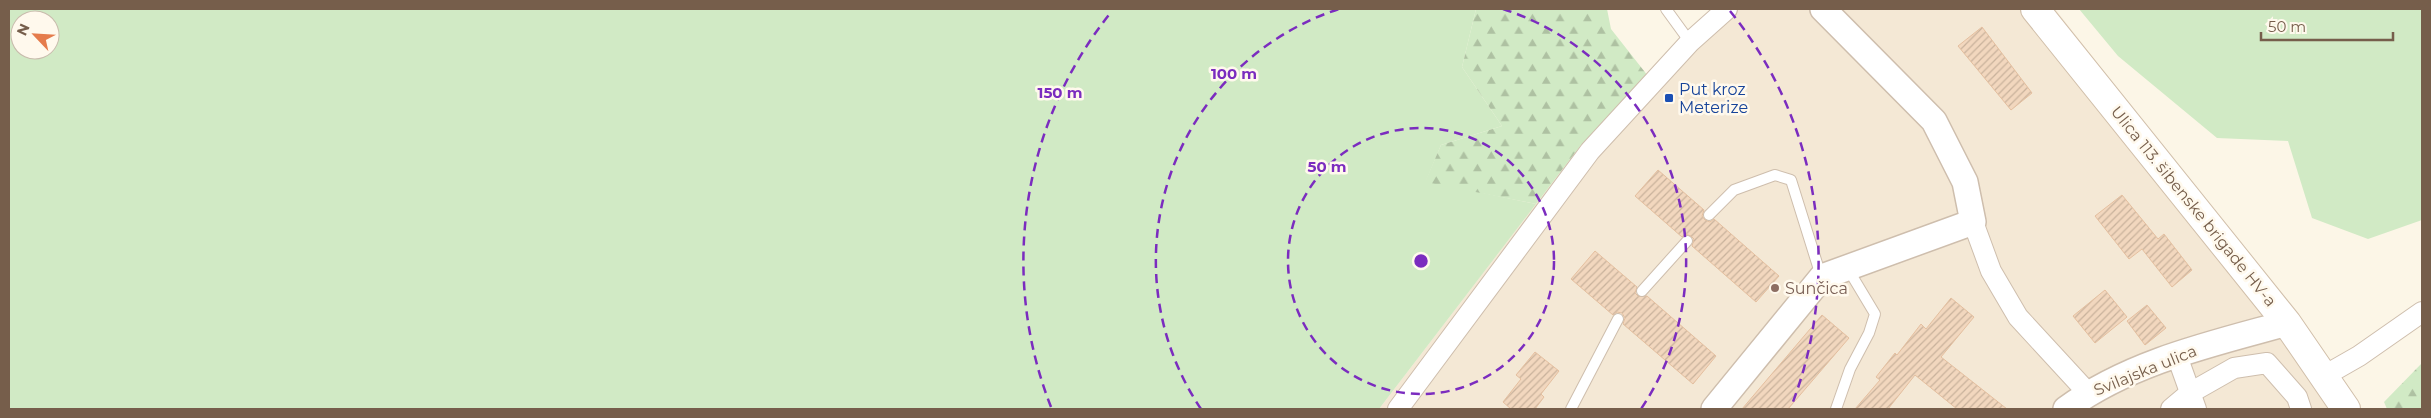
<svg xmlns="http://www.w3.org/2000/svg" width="2431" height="418" font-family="Montserrat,sans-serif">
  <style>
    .residential { fill: #f4e8d5 }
    .grass { fill: #d1eac5; fill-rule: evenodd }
    .forest { fill: url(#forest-firs) }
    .building { fill: url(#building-hatch); stroke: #e4bf9f }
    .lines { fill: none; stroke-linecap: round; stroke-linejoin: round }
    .service-casing { stroke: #cebead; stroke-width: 12 }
    .minor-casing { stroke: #cebead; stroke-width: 22 }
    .tertiary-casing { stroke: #cebead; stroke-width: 28 }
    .secondary-casing { stroke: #d1bfaa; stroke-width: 30 }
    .service { stroke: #fff; stroke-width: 10 }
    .minor { stroke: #fff; stroke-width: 20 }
    .tertiary { stroke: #fff; stroke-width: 25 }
    .secondary { stroke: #fff; stroke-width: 28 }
    .ring { fill: none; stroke: #7b2cbf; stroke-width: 2.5; stroke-dasharray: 9 6 }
    .transit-dot { fill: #1a4fb4; stroke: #fff9ed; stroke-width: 2 }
    .education-dot { fill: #8d6e63; stroke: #fff9ed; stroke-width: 2 }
    .labels { text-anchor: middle; stroke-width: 5; stroke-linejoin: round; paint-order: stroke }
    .transit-label { font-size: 16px; fill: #164399; stroke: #fff9ed; text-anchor: start }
    .street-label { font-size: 16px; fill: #765e4b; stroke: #fff9ed }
    .education-label { font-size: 16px; fill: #785e54; stroke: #fff9ed; text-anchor: start }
    .centre { fill: #7b2cbf; stroke: #fff9ed; stroke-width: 2.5 }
    .ring-label { font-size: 15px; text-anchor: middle; font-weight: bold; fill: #7b2cbf; stroke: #fff9ed; stroke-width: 5; stroke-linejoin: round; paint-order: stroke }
  </style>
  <defs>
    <pattern id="forest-firs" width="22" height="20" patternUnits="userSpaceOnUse" patternTransform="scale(1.25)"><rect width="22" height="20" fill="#d1eac5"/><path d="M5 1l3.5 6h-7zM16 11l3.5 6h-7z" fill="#aec1a2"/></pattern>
    <pattern id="building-hatch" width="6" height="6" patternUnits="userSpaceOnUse" patternTransform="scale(1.25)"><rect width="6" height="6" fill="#f2d7be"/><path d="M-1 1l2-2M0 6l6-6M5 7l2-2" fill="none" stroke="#c9b29c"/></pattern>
  </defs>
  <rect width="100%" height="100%" fill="#fcf6e7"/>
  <polygon class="residential" points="1718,9 2055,9 2329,358 2357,409 1379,409 1581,145 1666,57"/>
  <g class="grass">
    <path d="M9,9H1476L1462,67L1502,126L1441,145L1426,181L1536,204L1379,409H9ZM20,20H50V50H20Z"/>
    <polygon points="2079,9 2422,9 2422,220 2368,239 2312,218 2288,141 2217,138 2118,56"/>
  </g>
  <g class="forest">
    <polygon points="1476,9 1607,9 1611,29 1648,76 1581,145 1536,204 1425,182 1441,145 1502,126 1462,67"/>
    <polygon points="2422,363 2422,409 2387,409 2384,402"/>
  </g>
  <g class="building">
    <polygon points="1982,27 2032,93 2011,110 1958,46"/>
    <polygon points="1658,170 1704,210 1702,216 1705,220 1710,222 1714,219 1779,276 1756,302 1692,246 1694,239 1691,236 1685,234 1682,237 1635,196"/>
    <polygon points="2122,195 2158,239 2164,234 2192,270 2172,287 2142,249 2129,259 2095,216"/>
    <polygon points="1595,251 1637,287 1635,293 1638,296 1647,296 1716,356 1693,384 1623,324 1625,318 1622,313 1617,312 1613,315 1571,279"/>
    <polygon points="2105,290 2127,317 2095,343 2073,316"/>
    <polygon points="1951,298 1974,317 1941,357 2007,409 1957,409 1915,375 1888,409 1855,409 1880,380 1876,377 1895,353 1897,355 1921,324 1926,329"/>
    <polygon points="2147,305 2166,328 2145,345 2127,321"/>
    <polygon points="1822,315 1849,338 1788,409 1742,409"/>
    <polygon points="1535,352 1559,371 1541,394 1544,397 1535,409 1511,409 1503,402 1521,379 1516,375"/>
  </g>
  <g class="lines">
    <defs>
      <g id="service">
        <polyline points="1666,9 1690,42"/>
        <polyline points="1709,215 1734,190 1775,175 1791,180 1821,276"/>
        <polyline points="1642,291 1687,241"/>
        <polyline points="1571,409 1618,319"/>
        <polyline points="1836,409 1850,369 1869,333 1875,314 1848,269"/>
      </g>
      <g id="minor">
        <polyline points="1973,222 1991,271 2018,317 2088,393"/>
        <polyline points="2176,353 2196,409"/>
        <polyline points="2324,376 2359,356 2422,312"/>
        <polyline points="1398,409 1590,151 1690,42 1727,9"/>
        <polyline points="2171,409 2190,393 2234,368 2267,363 2297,397 2301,409"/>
      </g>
      <g id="tertiary">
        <polyline points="1714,409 1822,277 1973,222 1965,182 1934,121 1823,9"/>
        <path d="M2066,409C2130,362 2211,344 2287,323"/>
      </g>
      <polyline id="secondary" points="2035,9 2287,323 2346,409"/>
    </defs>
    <use href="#service" class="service-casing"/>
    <use href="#minor" class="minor-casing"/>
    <use href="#tertiary" class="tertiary-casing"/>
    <use href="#secondary" class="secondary-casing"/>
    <use href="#service" class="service"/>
    <use href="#minor" class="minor"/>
    <use href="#tertiary" class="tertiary"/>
    <use href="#secondary" class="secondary"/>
  </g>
  <g class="ring">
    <circle cx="1421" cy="261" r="133"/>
    <path d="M1201 409A265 265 0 0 1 1339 9M1503 9A265 265 0 0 1 1641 409"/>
    <path d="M1051 407A398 398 0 0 1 1112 11M1730 11A398 398 0 0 1 1791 407"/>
  </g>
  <rect class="transit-dot" x="1664" y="93" width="10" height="10" rx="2.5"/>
  <circle class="education-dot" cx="1775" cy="288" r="5"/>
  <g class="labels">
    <g class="transit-label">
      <text x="1679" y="95">Put kroz<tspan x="1679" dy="18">Meterize</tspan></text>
    </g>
    <g class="street-label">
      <text transform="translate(2194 206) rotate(51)" y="6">Ulica 113. šibenske brigade HV-a</text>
      <text transform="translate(2145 370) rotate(-22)" y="6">Svilajska ulica</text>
    </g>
    <g class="education-label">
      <text x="1785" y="294">Sunčica</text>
    </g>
  </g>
  <circle cx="1421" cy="261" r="8" class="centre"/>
  <g class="ring-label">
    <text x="1234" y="79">100 m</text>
    <text x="1060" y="98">150 m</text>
    <text x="1327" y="172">50 m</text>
  </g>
  <rect width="2431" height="418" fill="none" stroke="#765e4b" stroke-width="20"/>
  <g transform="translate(35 35) rotate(295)"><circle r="24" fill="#fff9ed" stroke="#c8bbac"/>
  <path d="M0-4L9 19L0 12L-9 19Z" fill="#e57c4c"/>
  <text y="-8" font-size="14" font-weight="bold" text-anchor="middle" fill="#765e4b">N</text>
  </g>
  <path d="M2261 32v8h132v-8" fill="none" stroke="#765e4b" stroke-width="2.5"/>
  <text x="2268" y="32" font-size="15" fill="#765e4b" stroke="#fff9ed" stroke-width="4" paint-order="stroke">50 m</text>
</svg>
